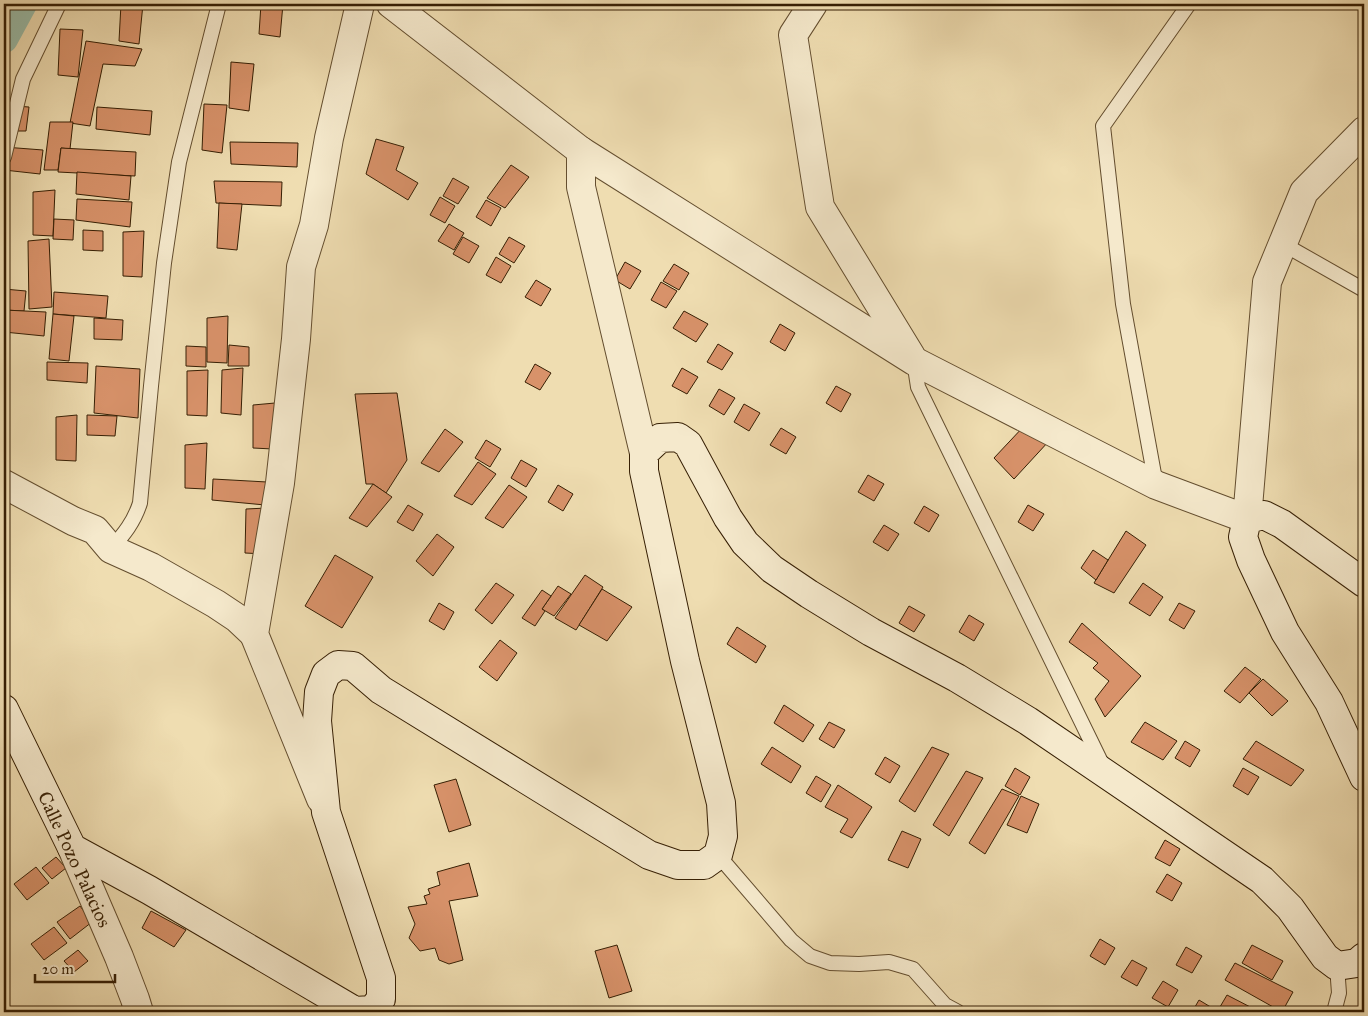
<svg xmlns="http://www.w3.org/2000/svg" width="1368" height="1016" font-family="'IM FELL Great Primer',serif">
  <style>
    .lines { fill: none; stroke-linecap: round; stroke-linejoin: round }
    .canal { stroke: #9abca8; stroke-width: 28 }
    .building { fill: #d8926a; stroke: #361f04 }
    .lane-casing { stroke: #644e2f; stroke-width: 16 }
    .street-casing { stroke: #644e2f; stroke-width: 30 }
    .secondary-casing { stroke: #361f04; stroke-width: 30 }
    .lane { stroke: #f5e9cc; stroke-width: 14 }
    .street { stroke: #f5e9cc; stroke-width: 28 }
    .secondary { stroke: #f5e9cc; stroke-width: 28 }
    .labels { text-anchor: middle; stroke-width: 4; stroke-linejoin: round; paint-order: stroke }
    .street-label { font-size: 19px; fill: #361f04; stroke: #f5e9cc }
  </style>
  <rect width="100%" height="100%" fill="#efddb1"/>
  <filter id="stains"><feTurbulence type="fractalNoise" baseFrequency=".004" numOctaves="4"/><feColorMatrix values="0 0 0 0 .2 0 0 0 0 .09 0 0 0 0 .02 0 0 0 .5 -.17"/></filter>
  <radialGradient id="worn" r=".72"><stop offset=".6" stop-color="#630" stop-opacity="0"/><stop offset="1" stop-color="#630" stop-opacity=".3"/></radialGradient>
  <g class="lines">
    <polyline class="canal" points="4,39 23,4"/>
  </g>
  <g class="building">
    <polygon points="121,4 143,4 139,44 119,41"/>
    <polygon points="261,4 283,4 280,37 259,34"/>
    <polygon points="60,29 83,30 78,77 58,75"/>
    <polygon points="86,41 142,49 135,66 103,64 90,126 70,123"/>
    <polygon points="231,62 254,64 249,111 229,108"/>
    <polygon points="204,104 227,105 222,153 202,150"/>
    <polygon points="15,106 29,107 26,131 4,131 4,118 15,118"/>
    <polygon points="97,107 152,111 150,135 96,129"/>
    <polygon points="50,122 73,122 70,149 61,148 58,170 44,170"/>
    <polygon points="376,139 404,147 396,170 418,183 408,200 366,174"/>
    <polygon points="230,142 298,143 297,167 231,164"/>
    <polygon points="4,147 43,150 40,174 4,170"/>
    <polygon points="61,148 136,152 135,176 58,172"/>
    <polygon points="511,165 529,177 505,208 487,198"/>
    <polygon points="77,172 131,176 129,200 76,194"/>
    <polygon points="453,178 469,187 458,204 443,196"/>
    <polygon points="214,181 282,182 281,206 216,203"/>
    <polygon points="55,190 53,236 33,235 33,192"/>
    <polygon points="440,197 455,206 445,223 430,215"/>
    <polygon points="77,199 132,202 130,227 76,220"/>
    <polygon points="486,200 501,208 491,226 476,217"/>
    <polygon points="219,203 242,204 237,250 217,248"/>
    <polygon points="54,219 74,220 73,240 53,239"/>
    <polygon points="449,224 464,233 454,250 438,241"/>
    <polygon points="83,230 103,231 103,251 83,250"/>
    <polygon points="144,231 142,277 123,276 123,232"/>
    <polygon points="463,237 479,246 469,263 453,254"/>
    <polygon points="509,237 525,246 514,263 499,254"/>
    <polygon points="49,239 52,307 29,309 28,241"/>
    <polygon points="496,257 511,266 501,283 486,275"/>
    <polygon points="625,262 641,271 630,289 615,280"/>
    <polygon points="674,264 689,273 679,290 663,281"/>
    <polygon points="536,280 551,289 541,306 525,297"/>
    <polygon points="661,282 677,291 666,308 651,300"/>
    <polygon points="4,289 26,291 24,311 4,310"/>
    <polygon points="54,292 108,296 106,318 53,314"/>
    <polygon points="4,310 46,312 44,336 4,332"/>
    <polygon points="684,311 708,324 696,342 673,328"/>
    <polygon points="53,314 74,316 69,361 49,359"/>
    <polygon points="228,316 227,363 207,362 207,318"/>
    <polygon points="94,318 123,320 122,340 94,339"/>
    <polygon points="780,324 795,333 785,351 770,342"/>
    <polygon points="718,344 733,353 722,370 707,362"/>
    <polygon points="229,345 249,347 249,366 228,366"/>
    <polygon points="186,346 206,347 206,367 186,366"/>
    <polygon points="47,362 88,363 87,383 47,380"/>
    <polygon points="535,364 551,373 540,390 525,382"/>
    <polygon points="96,366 140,369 138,418 94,413"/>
    <polygon points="243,368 241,415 221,413 222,370"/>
    <polygon points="682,368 698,377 687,394 672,386"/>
    <polygon points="208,370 207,416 187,415 187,371"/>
    <polygon points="836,386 851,394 841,412 826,403"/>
    <polygon points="719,389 735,398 724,415 709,406"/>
    <polygon points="397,393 407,460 386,493 373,484 366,484 355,394"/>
    <polygon points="275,403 273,449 253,448 253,405"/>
    <polygon points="744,404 760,413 749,431 734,422"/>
    <polygon points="77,415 76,461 56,460 56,417"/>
    <polygon points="87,415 117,416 115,436 87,435"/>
    <polygon points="1025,425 1049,441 1014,479 994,458"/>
    <polygon points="781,428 796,437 786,454 770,445"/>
    <polygon points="445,429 463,442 439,472 421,463"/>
    <polygon points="486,440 501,449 490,467 475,458"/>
    <polygon points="207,443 205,489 185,488 185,445"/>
    <polygon points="521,460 537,469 526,487 511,478"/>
    <polygon points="478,462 496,474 472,505 454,496"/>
    <polygon points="868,475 884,484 874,501 858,492"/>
    <polygon points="213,479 267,482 265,505 212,500"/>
    <polygon points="373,484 392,497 367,527 349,518"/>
    <polygon points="509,485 527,497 503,528 485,518"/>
    <polygon points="558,485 573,494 563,511 548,502"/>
    <polygon points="408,505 423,514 413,531 397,522"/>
    <polygon points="1028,505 1044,514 1033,531 1018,522"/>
    <polygon points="924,506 939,515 929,532 914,523"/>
    <polygon points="267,508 265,554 245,553 246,509"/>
    <polygon points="884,525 899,534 888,551 873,542"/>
    <polygon points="1126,531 1146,545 1114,593 1094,583"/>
    <polygon points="437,534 454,547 433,576 416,561"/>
    <polygon points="1093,550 1108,560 1096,580 1081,568"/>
    <polygon points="335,555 373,577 342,628 305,606"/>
    <polygon points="585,575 603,587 576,630 555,618"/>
    <polygon points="496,583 514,595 492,624 475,610"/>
    <polygon points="1143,583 1163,597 1150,616 1129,603"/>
    <polygon points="558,586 571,594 554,616 542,609"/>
    <polygon points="602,589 632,607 607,641 579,625"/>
    <polygon points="542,590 551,596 542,609 545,611 535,626 522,618"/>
    <polygon points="439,603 454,612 444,630 429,621"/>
    <polygon points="1179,603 1195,611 1184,629 1169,620"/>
    <polygon points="909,606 925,615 914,632 899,623"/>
    <polygon points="969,615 984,624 974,641 959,632"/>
    <polygon points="1082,623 1141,676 1105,717 1095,699 1109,681 1093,668 1098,663 1069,642"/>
    <polygon points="737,627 766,646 756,663 727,644"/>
    <polygon points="500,640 517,653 497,681 479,667"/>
    <polygon points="1245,667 1261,679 1240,703 1224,691"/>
    <polygon points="1263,679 1288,701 1272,716 1249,693"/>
    <polygon points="784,705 814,725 803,742 774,723"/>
    <polygon points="829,722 845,730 834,748 819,739"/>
    <polygon points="1145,722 1177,741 1163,760 1131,742"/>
    <polygon points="1185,741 1200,750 1190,767 1175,758"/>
    <polygon points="1256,741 1304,770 1291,786 1243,759"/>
    <polygon points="772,747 801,766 791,783 761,764"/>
    <polygon points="932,747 949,754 915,812 899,801"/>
    <polygon points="885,757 900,766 890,783 875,774"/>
    <polygon points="1015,768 1030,777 1020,795 1005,786"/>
    <polygon points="1243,768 1259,777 1248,795 1233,786"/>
    <polygon points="966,771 983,778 949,836 933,825"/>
    <polygon points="816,776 831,785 821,802 806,793"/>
    <polygon points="456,779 471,825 449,832 434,785"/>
    <polygon points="838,785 872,807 852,838 840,832 848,819 825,807"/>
    <polygon points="1002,789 1019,796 985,854 969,843"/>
    <polygon points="1021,796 1039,804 1027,833 1007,825"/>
    <polygon points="902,831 921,839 908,868 888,860"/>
    <polygon points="1165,840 1180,849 1170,866 1155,858"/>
    <polygon points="56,857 66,868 52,879 42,868"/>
    <polygon points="469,863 478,896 449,901 463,960 449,964 439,960 435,948 420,951 409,938 415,924 408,907 427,904 424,896 430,894 428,889 440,885 437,872"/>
    <polygon points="36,867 49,883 27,900 14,884"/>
    <polygon points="1167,874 1182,883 1172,901 1156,892"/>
    <polygon points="80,906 92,922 70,939 57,922"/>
    <polygon points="151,911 186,930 174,947 142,928"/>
    <polygon points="54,927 67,943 44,960 31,944"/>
    <polygon points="1100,939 1115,948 1105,965 1090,956"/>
    <polygon points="617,945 632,991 609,998 595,951"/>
    <polygon points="1252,945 1283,961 1272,980 1242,963"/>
    <polygon points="1186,947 1202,956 1192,973 1176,965"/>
    <polygon points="78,950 88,961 74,972 64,961"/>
    <polygon points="1132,960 1147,968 1137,986 1121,977"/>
    <polygon points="1235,963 1293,992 1282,1012 1225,980"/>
    <polygon points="1163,981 1178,990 1168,1007 1152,998"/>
    <polygon points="1227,995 1258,1011 1217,1012"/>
    <polygon points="1199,1000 1214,1009 1212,1012 1192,1012"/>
  </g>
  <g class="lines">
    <defs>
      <g id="lane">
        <polyline points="4,157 23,79 59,4"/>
        <polyline points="1283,244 1364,290"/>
        <polyline points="914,361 918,387 1103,766"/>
        <polyline points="1156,485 1123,304 1103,126 1189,4"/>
        <path d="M111,549C124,534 134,522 140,503L151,386L164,263L179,162L219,4"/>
        <polyline points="718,855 791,940 810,956 830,963 859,964 889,962 913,969 945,1005 958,1012"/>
        <polyline points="1334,1012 1339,993 1337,966"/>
      </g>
      <g id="street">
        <polyline points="391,4 581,151 914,361 1156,485 1247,519 1267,282 1304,192 1364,131"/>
        <polyline points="813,4 793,35 820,207 911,356"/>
        <polyline points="581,151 581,187 644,453"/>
        <polyline points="4,484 73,521 95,530 111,549 151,567 216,604 237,618 254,634"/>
        <polyline points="321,799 254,634 280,483 296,339 301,267 314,225 329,138 360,4"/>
        <polyline points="72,848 119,957 135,999 139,1012"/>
      </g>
      <g id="secondary">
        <polyline points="1364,583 1282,524 1264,515 1247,519 1243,537 1251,560 1285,632 1329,702 1364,777"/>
        <polyline points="4,709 72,848 149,890 355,1011 372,1010 381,999 381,978 326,812 317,721 319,692 326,674 338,665 353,666 381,690 649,855 678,865 704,865 718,855 723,836 721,803 685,661 644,471 644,453 660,438 678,437 688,444 728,518 745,543 772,569 809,594 871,632 957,678 1028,721 1262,880 1290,908 1325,957 1337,966 1357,963 1364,957"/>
      </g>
    </defs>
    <use href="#lane" class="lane-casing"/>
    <use href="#street" class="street-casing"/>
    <use href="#secondary" class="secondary-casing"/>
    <use href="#lane" class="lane"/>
    <use href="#street" class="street"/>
    <use href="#secondary" class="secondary"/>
  </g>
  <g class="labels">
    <g class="street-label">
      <text transform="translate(75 859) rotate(65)" y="7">Calle Pozo Palacios</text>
    </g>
  </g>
  <rect width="1368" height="1016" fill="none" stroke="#efddb1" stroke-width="20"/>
  <rect x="5" y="5" width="1358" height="1006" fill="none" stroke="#361f04" stroke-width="2.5"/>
  <rect x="10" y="10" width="1348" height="996" fill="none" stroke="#361f04"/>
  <path d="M35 974v8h80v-8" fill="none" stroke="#361f04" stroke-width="2.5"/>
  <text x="42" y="974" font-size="15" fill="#361f04" stroke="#f5e9cc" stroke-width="4" paint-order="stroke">20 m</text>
  <rect width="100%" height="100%" filter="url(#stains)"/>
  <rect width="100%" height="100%" fill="url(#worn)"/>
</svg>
